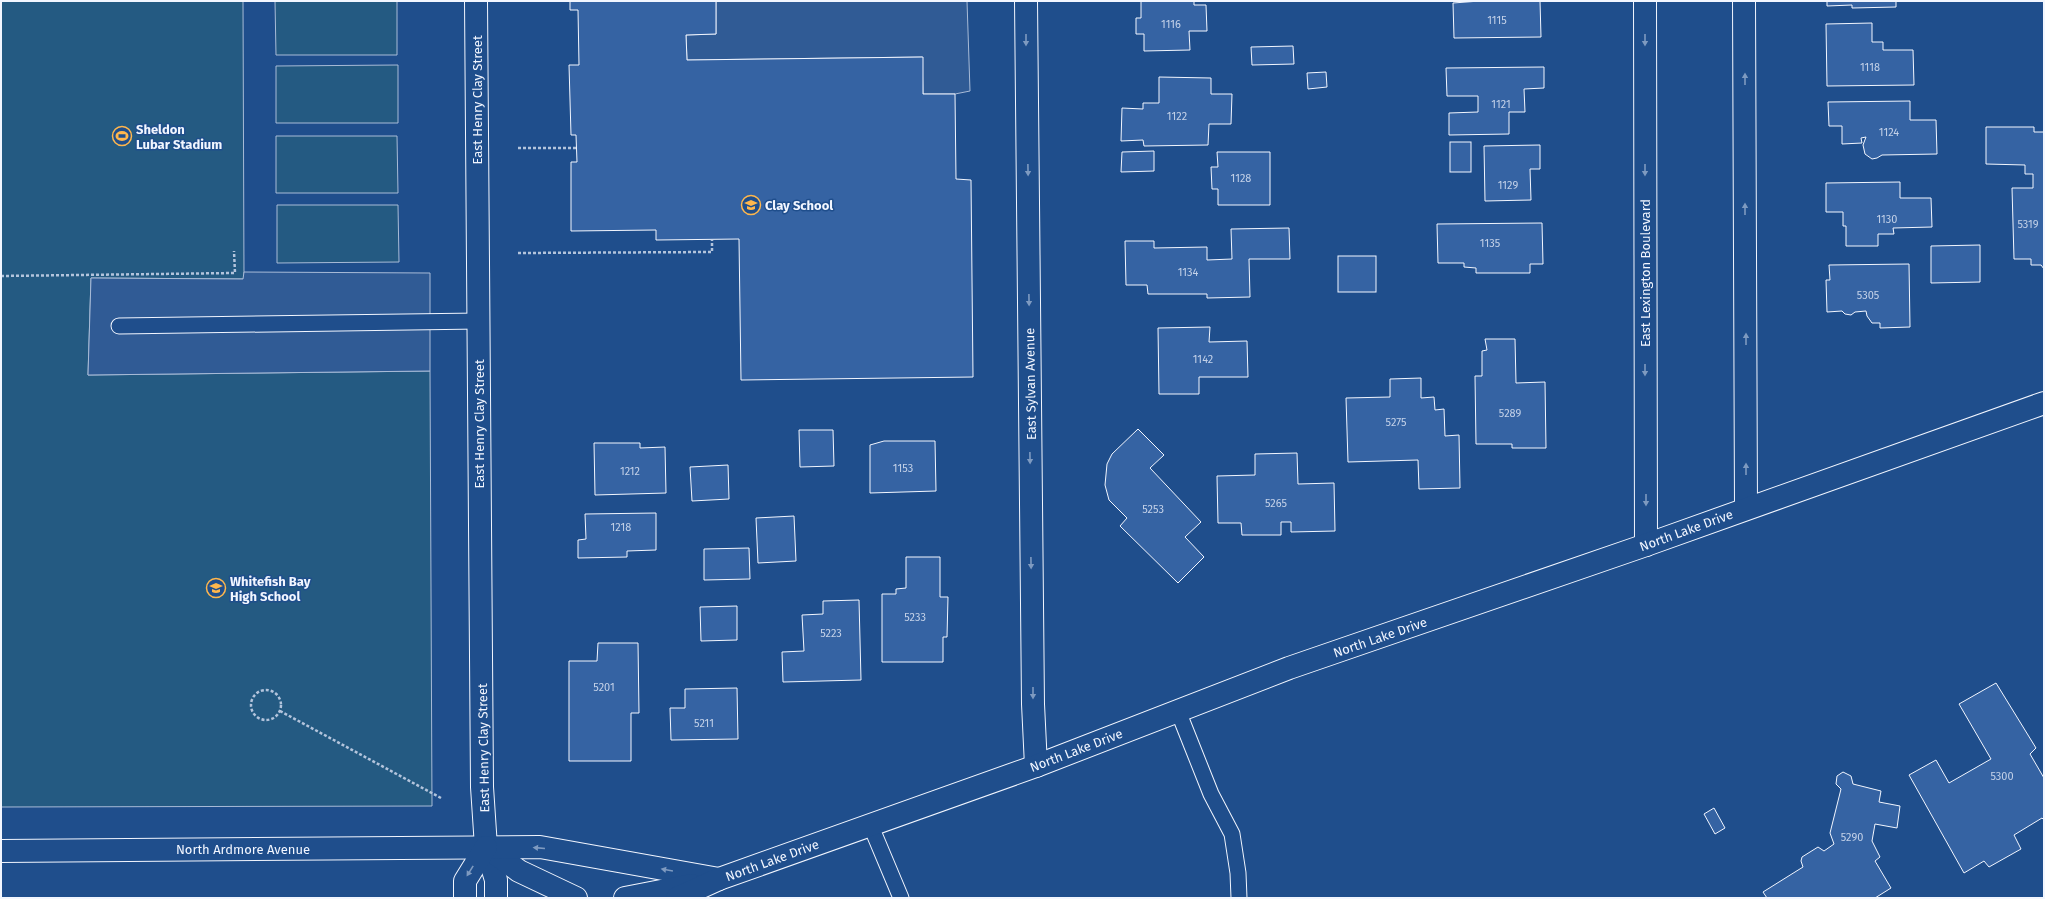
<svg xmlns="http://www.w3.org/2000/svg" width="2045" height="899" font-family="'Fira Sans',sans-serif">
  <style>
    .green { fill: #245a82; stroke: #a8bbd7 }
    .parking { fill: #305b95; stroke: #a8bbd7 }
    .building { fill: #3563a3; stroke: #f2f6ff }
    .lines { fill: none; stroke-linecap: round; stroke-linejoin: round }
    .service-casing { stroke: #f2f6ff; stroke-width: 17 }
    .minor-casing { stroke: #f2f6ff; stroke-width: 24 }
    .primary-casing { stroke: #f2f6ff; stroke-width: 24 }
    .path { stroke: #b3c4dc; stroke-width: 2.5; stroke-dasharray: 3 2; stroke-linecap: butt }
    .service { stroke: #1f4e8c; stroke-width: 15 }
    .minor { stroke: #1f4e8c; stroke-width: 22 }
    .primary { stroke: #1f4e8c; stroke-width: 22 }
    .oneway { fill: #7e9ac0 }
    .labels { text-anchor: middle; stroke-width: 3; stroke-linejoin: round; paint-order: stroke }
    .number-label { font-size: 11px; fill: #c3d1e8 }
    .street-label { font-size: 13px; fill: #f2f6ff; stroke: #1f4e8c }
    .poi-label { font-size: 13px; font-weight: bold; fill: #f2f6ff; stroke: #1f4e8c; text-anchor: start }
  </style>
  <rect width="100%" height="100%" fill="#1f4e8c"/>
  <g class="green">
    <polygon points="1,1 243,1 244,279 91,278 88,375 430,371 432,806 1,807"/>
    <polygon points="275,1 397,1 397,55 276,55"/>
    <polygon points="398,65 398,123 276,123 276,66"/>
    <polygon points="276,136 397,136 398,193 276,193"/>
    <polygon points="277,205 398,205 399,262 277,263"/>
  </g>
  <g class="parking">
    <polygon points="716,1 967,1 970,91 955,94 923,94 922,57 687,60 686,35 716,34"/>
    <polygon points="244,272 430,273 430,371 88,375 91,278 243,279"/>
  </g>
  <g class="building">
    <polygon points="570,1 716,1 716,34 686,35 687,60 923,57 923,94 955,94 956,179 971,180 973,377 741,380 739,239 656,240 656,230 571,231 571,162 577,162 576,135 571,135 569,65 579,65 578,10 570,10"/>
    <polygon points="1141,1 1194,1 1194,5 1206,5 1207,31 1189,31 1190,50 1144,51 1144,34 1136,34 1136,18 1141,18"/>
    <polygon points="1480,1 1540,1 1541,37 1454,38 1453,3"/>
    <polygon points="1827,1 1896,1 1896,7 1852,8 1852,5 1827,6"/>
    <polygon points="1872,23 1872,42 1883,42 1883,50 1913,50 1914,85 1827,86 1826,24"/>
    <polygon points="1293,46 1294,64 1252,65 1251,47"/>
    <polygon points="1544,67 1544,88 1524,89 1525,112 1509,112 1509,134 1449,135 1449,113 1478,112 1478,96 1447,96 1446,68"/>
    <polygon points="1326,72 1327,87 1308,89 1307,73"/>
    <polygon points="1159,77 1211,78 1211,94 1232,94 1231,124 1209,124 1208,145 1144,146 1143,140 1121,141 1122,108 1143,109 1143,103 1159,103"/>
    <polygon points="1910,101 1910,120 1936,120 1937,154 1882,155 1877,158 1872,159 1865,154 1863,145 1866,137 1861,138 1862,143 1842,144 1842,126 1829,126 1828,102"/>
    <polygon points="1986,127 2034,127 2034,132 2044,132 2044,269 2041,265 2031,265 2031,259 2014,259 2012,188 2033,188 2033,174 2025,174 2025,165 1986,164"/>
    <rect x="1450" y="142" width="21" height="30"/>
    <polygon points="1540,145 1540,169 1530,169 1531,200 1485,201 1484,146"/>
    <polygon points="1154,151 1154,171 1121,172 1122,152"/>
    <polygon points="1217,152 1270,152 1270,205 1218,205 1218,189 1212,189 1211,167 1218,167"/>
    <polygon points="1900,182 1900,198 1931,198 1932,227 1893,228 1894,234 1878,234 1878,246 1846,246 1846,226 1843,226 1843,212 1826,212 1826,183"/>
    <polygon points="1542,223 1543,264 1530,264 1530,273 1476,273 1476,268 1464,267 1464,263 1438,263 1437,224"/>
    <polygon points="1289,228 1290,259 1249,259 1250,297 1207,298 1207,294 1148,294 1147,285 1126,285 1125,241 1154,241 1154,248 1207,247 1207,260 1232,259 1231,229"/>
    <polygon points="1980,245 1980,282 1931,283 1931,246"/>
    <rect x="1338" y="256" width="38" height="36"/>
    <polygon points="1909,264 1910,327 1880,328 1880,323 1872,323 1867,316 1866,311 1855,312 1851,315 1845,314 1842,311 1827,312 1826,280 1830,280 1829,265"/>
    <polygon points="1210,327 1209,342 1247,341 1248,377 1199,377 1199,394 1159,394 1158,328"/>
    <polygon points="1485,339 1515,339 1516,383 1545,382 1546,448 1512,448 1512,444 1476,444 1475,376 1482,376 1482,351 1487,350"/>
    <polygon points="1421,378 1421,398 1434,397 1435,410 1444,409 1445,436 1459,435 1460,488 1419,489 1418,460 1348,462 1346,398 1390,397 1390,379"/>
    <polygon points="1138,429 1164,455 1150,468 1201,522 1185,537 1204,557 1178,583 1120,526 1127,518 1109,500 1105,485 1107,464 1112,454"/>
    <polygon points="799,430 833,430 834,466 800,467"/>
    <polygon points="884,441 935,441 936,491 870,493 870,445"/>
    <polygon points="594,443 640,443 640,448 665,447 666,493 595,495"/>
    <polygon points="1297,453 1298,484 1334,483 1335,531 1291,532 1291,522 1281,522 1281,535 1242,535 1241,523 1218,523 1217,476 1255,475 1255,454"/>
    <polygon points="728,465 729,499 692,501 690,467"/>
    <polygon points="656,513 656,550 627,551 627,557 578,558 578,540 586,539 585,514"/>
    <polygon points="794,516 796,561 758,563 756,518"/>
    <polygon points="749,548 750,579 704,580 704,549"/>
    <polygon points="906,557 940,557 940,597 948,597 947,637 943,637 943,662 882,662 882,594 896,594 896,589 906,588"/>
    <polygon points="859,600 861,680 783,682 782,652 804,651 802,615 823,614 823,601"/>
    <polygon points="737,606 737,640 701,641 700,607"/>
    <polygon points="598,643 638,643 639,713 631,713 631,761 569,761 569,661 597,661"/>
    <polygon points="1996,683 2036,748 2030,754 2044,778 2044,820 2042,818 2014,835 2021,849 1989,867 1984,861 1964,873 1909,775 1936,760 1949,783 1991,759 1959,704"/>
    <polygon points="737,688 738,739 671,740 670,708 685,708 685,689"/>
    <polygon points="1843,772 1851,776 1853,784 1881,791 1879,802 1900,806 1897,828 1875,824 1872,841 1880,857 1875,861 1891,888 1875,898 1767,898 1763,892 1803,867 1801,861 1802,857 1818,847 1824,851 1834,844 1830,833 1841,789 1836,784 1837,776"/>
    <polygon points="1714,808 1725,828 1715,834 1704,814"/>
  </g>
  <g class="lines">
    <defs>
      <g id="service">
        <polyline points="119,326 479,321"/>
        <polyline points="1178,711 1211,794 1232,834 1238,873 1239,898"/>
        <polyline points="870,824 901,898"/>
      </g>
      <g id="minor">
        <polyline points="476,1 482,787 486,847 496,880 496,898"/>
        <polyline points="1026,1 1033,704 1036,766"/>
        <polyline points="1645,1 1646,545"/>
        <polyline points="1744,1 1746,508"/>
        <polyline points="486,847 519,871 576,898"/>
        <polyline points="1,851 540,847 719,879"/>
        <polyline points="465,898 465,881 486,847"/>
      </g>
      <g id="primary">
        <polyline points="625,898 692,885"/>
        <polyline points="677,898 719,879 1036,766 1289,668 1646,545 2044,403"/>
      </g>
    </defs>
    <use href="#service" class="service-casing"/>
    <use href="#minor" class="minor-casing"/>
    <use href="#primary" class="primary-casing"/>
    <g class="path">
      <polyline points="518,148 577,148"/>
      <polyline points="518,253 712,252 712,240"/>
      <polyline points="1,276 235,273 234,251"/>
      <circle cx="266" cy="705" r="15"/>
      <polyline points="280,711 441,798"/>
    </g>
    <use href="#service" class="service"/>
    <use href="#minor" class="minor"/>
    <use href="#primary" class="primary"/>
  </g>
  <defs><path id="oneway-solid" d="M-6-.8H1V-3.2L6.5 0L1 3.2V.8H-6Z"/></defs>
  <g class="oneway">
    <use href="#oneway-solid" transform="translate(1026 40) rotate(90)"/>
    <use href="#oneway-solid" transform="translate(1645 40) rotate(90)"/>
    <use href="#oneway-solid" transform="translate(1745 79) rotate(-90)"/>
    <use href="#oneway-solid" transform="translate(1028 170) rotate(89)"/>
    <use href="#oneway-solid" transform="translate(1645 170) rotate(90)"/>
    <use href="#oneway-solid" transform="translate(1745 209) rotate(-90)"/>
    <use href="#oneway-solid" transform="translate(1029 300) rotate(89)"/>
    <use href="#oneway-solid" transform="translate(1746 339) rotate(-90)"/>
    <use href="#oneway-solid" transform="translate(1645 370) rotate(90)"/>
    <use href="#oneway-solid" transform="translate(1030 458) rotate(89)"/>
    <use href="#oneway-solid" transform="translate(1746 469) rotate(-90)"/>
    <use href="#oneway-solid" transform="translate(1646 500) rotate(90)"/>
    <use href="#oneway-solid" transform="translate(1031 563) rotate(89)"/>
    <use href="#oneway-solid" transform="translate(1033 693) rotate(90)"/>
    <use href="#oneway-solid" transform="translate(539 848) rotate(-175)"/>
    <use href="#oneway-solid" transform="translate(667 870) rotate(-170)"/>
    <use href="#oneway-solid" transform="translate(470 871) rotate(122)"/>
  </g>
  <defs>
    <symbol id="stadium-ring" viewBox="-11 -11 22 22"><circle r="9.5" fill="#1f4e8c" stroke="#ffb74d" stroke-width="1.5"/><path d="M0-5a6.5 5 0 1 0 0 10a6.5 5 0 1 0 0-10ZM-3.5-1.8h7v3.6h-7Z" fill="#ffb74d"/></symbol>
    <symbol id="school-ring" viewBox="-11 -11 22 22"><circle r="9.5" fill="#1f4e8c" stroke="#ffb74d" stroke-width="1.5"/><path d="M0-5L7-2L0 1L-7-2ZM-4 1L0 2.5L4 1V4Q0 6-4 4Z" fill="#ffb74d"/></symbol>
  </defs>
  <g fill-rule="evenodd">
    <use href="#stadium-ring" x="111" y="125" width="22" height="22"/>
    <use href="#school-ring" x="740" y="194" width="22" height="22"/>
    <use href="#school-ring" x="205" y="577" width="22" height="22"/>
  </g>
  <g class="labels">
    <g class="number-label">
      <text x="1497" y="24">1115</text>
      <text x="1171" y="28">1116</text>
      <text x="1870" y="71">1118</text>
      <text x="1501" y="108">1121</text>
      <text x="1177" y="120">1122</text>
      <text x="1889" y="136">1124</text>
      <text x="1241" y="182">1128</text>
      <text x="1508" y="189">1129</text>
      <text x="1887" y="223">1130</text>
      <text x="2028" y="228">5319</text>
      <text x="1490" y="247">1135</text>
      <text x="1188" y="276">1134</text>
      <text x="1868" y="299">5305</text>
      <text x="1203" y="363">1142</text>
      <text x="1510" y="417">5289</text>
      <text x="1396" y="426">5275</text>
      <text x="903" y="472">1153</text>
      <text x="630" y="475">1212</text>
      <text x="1276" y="507">5265</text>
      <text x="1153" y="513">5253</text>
      <text x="621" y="531">1218</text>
      <text x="915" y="621">5233</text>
      <text x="831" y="637">5223</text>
      <text x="604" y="691">5201</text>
      <text x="704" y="727">5211</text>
      <text x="2002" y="780">5300</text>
      <text x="1852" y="841">5290</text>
    </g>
    <g class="street-label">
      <text transform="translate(477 100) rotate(-90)" y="5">East Henry Clay Street</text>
      <text transform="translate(1645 273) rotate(-90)" y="5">East Lexington Boulevard</text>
      <text transform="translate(1030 384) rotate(-91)" y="5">East Sylvan Avenue</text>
      <text transform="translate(479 424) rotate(-90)" y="5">East Henry Clay Street</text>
      <text transform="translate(1686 530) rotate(-20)" y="5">North Lake Drive</text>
      <text transform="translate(1380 637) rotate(-19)" y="5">North Lake Drive</text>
      <text transform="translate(483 748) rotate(-91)" y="5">East Henry Clay Street</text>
      <text transform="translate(1076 750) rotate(-21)" y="5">North Lake Drive</text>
      <text x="243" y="854">North Ardmore Avenue</text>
      <text transform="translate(772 860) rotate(-20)" y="5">North Lake Drive</text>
    </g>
    <g class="poi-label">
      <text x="136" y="134">Sheldon<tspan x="136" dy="15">Lubar Stadium</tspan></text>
      <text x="765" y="210">Clay School</text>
      <text x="230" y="586">Whitefish Bay<tspan x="230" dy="15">High School</tspan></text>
    </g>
  </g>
  <rect width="2045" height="899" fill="none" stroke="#f2f6ff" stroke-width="4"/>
</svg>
